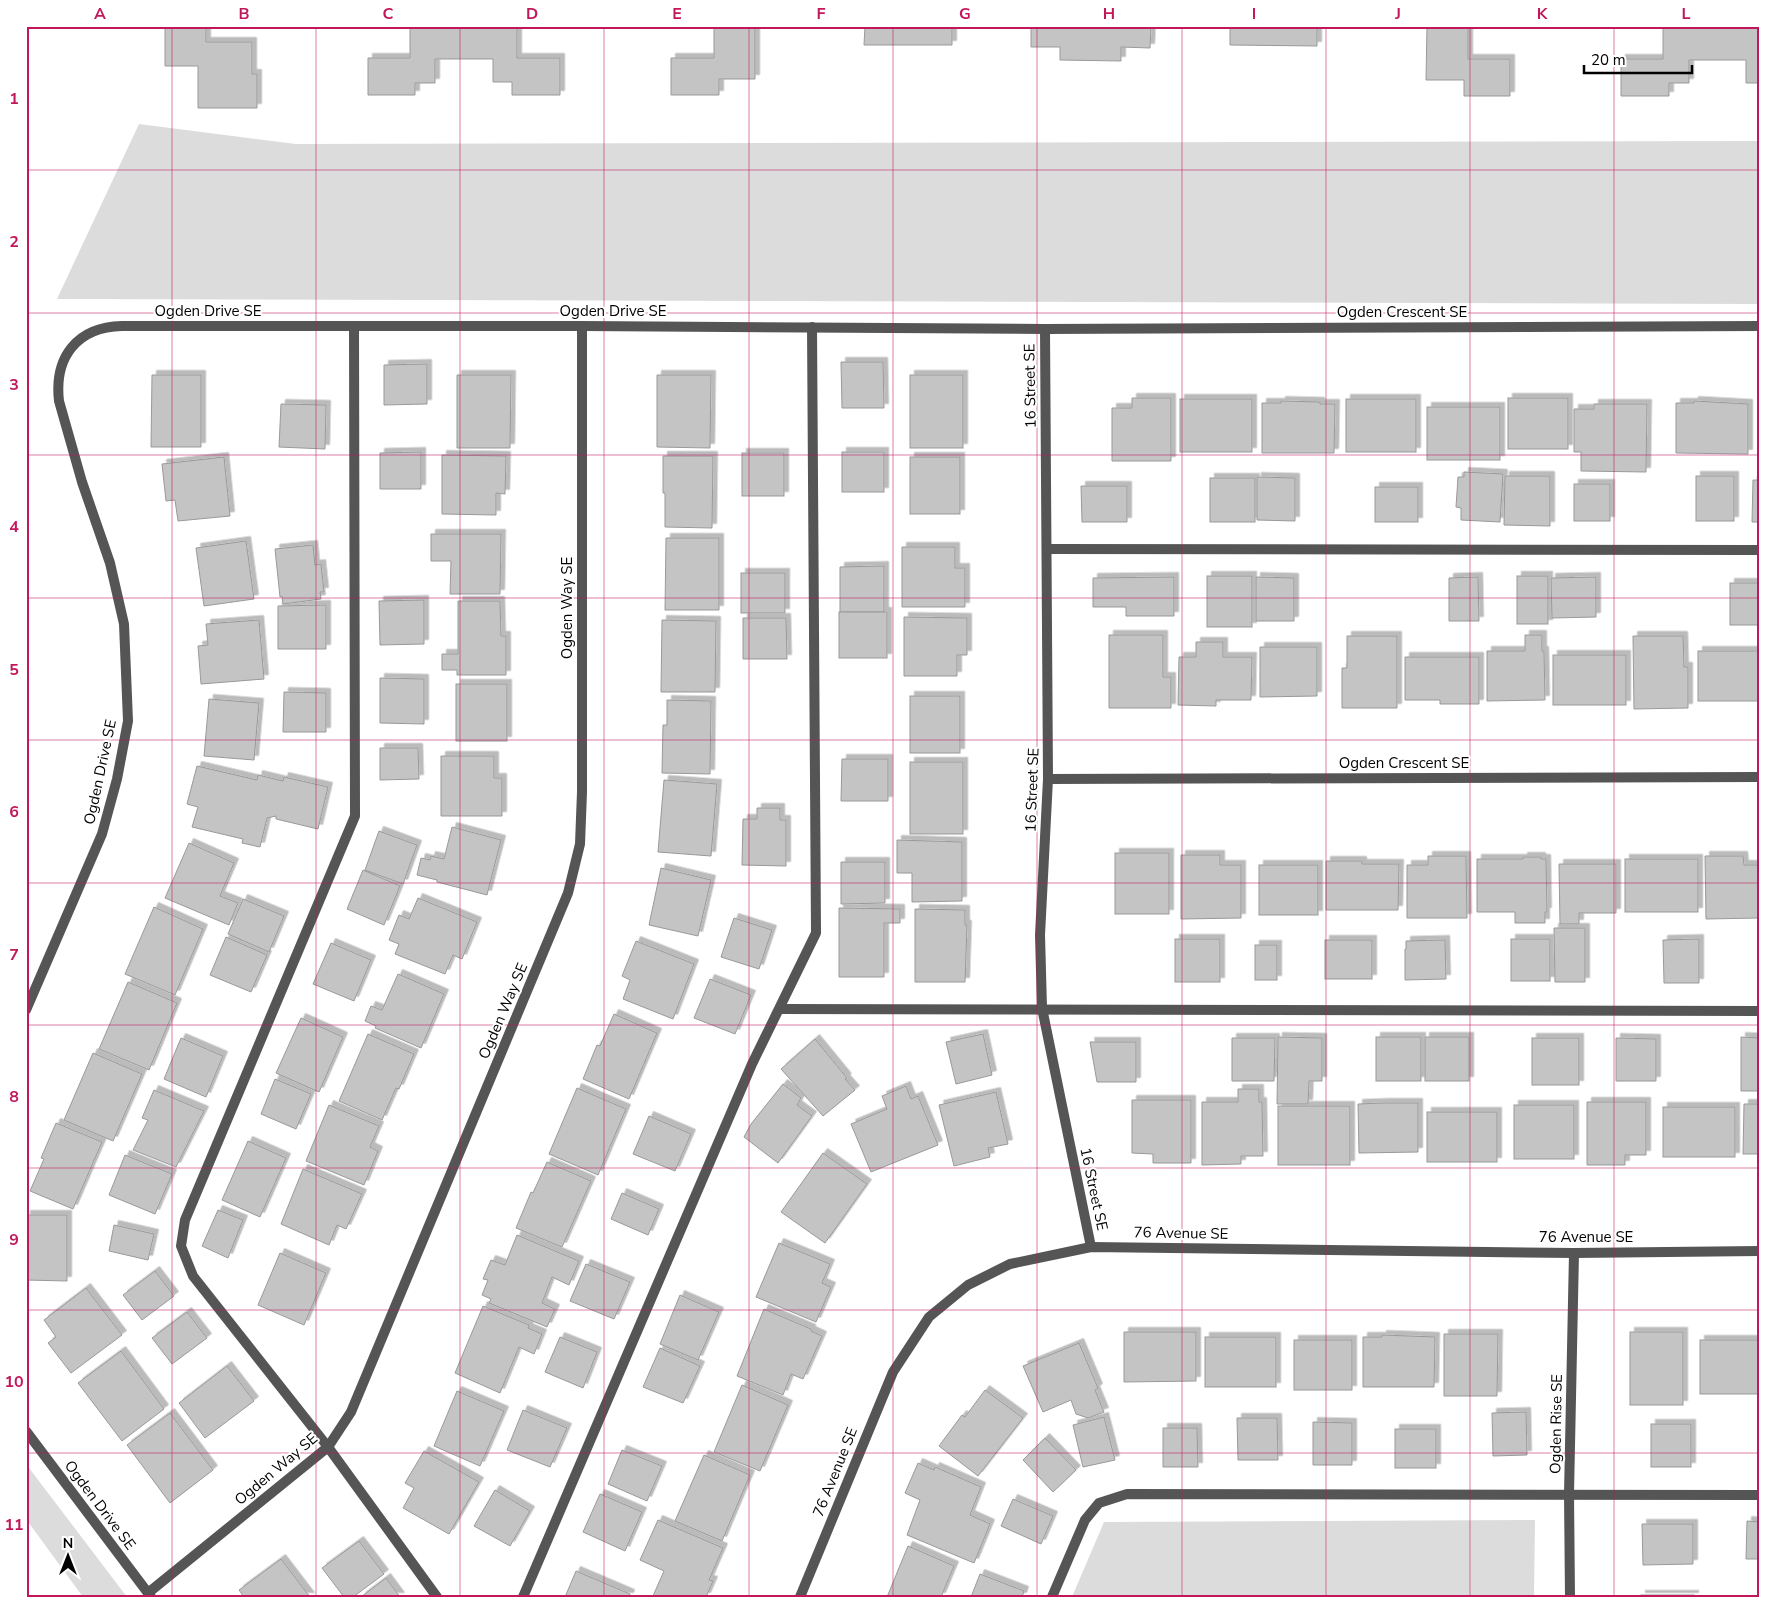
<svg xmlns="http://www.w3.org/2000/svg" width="1786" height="1623" font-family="'Nunito Sans',sans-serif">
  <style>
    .green { fill: #dcdcdc }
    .building { fill: #c4c4c4; stroke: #999; filter: url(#shadow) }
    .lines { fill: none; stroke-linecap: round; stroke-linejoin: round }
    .lane { stroke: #555; stroke-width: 10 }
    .street { stroke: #555; stroke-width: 10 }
    .grid { fill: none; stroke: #c2185b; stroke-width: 1; stroke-opacity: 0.55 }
    .labels { text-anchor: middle; stroke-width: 4; stroke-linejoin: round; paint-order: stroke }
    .street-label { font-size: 15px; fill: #000; stroke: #fff }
    .neatline { fill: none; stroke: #c2185b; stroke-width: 2 }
    .grid-label { font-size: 16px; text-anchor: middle; font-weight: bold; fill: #c2185b }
  </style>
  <defs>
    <filter id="shadow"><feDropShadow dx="4.5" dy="-4.5" stdDeviation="0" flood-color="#0004"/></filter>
  </defs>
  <rect width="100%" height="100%" fill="#fff"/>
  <g class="green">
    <polygon points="139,124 296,144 1760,141 1760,304 57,299"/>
    <polygon points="26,1464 127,1597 83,1597 26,1519"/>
    <polygon points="1535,1520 1534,1597 1072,1597 1104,1522"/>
  </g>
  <g class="building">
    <polygon points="165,26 206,26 206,42 252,42 252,74 257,74 257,108 198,108 198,66 165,66"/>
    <polygon points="410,26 517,26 517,58 560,58 560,95 512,95 512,82 493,82 493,59 435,59 435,83 415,83 415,95 368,95 368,58 410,58"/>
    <polygon points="714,26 755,26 755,79 719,79 719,95 671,95 671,58 714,58"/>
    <polygon points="865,26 952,26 952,45 864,45"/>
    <polygon points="1031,26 1151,26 1150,48 1121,47 1121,61 1060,60 1060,47 1031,47"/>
    <polygon points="1230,26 1317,26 1317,46 1230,45"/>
    <polygon points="1427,26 1468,26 1468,59 1510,59 1510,96 1464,96 1464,80 1426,80"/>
    <polygon points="1663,26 1760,26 1760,83 1746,83 1746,60 1689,60 1689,83 1669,83 1669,96 1621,96 1621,59 1663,59"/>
    <polygon points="841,362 883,362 884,408 842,408"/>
    <polygon points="427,364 427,404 384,405 384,365"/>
    <polygon points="152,375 201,375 201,447 151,447"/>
    <polygon points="457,375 511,375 510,448 457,448"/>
    <polygon points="657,375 711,375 710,448 657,447"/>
    <rect x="910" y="375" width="53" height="73"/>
    <polygon points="1132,398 1171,398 1171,461 1112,461 1112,408 1132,408"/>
    <rect x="1508" y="398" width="60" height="51"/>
    <rect x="1180" y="399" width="72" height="53"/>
    <rect x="1346" y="399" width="70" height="53"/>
    <polygon points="1281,401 1320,402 1320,404 1335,404 1334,453 1262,453 1262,403 1281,403"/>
    <polygon points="1694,401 1748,404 1748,454 1676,453 1676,403 1694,403"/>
    <polygon points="281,404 326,405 325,449 279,447"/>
    <polygon points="1594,404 1647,404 1646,472 1581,471 1581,452 1574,452 1574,409 1594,409"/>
    <rect x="1427" y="407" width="73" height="53"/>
    <polygon points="421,452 421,489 380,489 380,453"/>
    <rect x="842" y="452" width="42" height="40"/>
    <rect x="742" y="453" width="42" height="43"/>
    <polygon points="442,455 506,456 505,494 496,493 496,515 442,514"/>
    <polygon points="663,456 713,456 712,528 665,527 665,493 663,493"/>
    <polygon points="224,457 230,516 178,521 175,500 166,501 162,464"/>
    <rect x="910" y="457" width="50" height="57"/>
    <polygon points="1464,472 1503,474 1500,522 1461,520 1461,508 1456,507 1458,477 1464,477"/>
    <polygon points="1505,476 1550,476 1550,526 1504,525"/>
    <rect x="1696" y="476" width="38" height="45"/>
    <polygon points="1257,477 1295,478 1295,521 1257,520"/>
    <rect x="1210" y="478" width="45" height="44"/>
    <polygon points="1753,480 1760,480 1760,522 1752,522"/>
    <rect x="1574" y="484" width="36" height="37"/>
    <polygon points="1081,486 1127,486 1127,522 1082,522"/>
    <rect x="1375" y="487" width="43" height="35"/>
    <polygon points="431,534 501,534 500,594 450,594 451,561 431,561"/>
    <polygon points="666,538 719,538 719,610 665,610"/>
    <polygon points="246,541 254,599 204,606 196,548"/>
    <polygon points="313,545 315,565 321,564 324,592 320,592 321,599 283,604 282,596 280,597 275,549"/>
    <polygon points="902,547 955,547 955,568 965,568 965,607 902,607"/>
    <polygon points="884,566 884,612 840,612 840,567"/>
    <rect x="741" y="573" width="44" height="40"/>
    <rect x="1207" y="576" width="45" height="51"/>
    <rect x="1517" y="576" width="31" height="48"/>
    <polygon points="1174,577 1174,616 1126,616 1126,607 1093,607 1093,578"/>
    <polygon points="1256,577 1294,578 1294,621 1256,621"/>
    <polygon points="1478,577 1479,621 1449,621 1449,578"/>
    <polygon points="1596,577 1596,617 1552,618 1551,578"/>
    <rect x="1730" y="583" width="30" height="42"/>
    <polygon points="424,600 424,644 380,645 379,601"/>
    <polygon points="458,601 500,601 501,636 506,636 506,675 457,675 457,670 442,670 442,654 458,654"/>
    <polygon points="326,605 326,649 278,649 278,606"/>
    <rect x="839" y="612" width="48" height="46"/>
    <polygon points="904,617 967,618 967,655 957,655 957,676 904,676"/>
    <polygon points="743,618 786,618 787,659 743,659"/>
    <polygon points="259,620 264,679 201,684 198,646 208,645 206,624"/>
    <polygon points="662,620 716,621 715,692 661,692"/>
    <polygon points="1109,635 1163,635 1163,677 1171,677 1171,708 1109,708"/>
    <polygon points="1525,635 1542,635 1542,651 1544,651 1545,700 1487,701 1487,651 1525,651"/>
    <polygon points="1347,636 1397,636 1397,708 1342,708 1342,668 1347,668"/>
    <polygon points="1633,636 1683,636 1684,667 1688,667 1688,708 1634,709"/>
    <polygon points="1196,642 1223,642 1223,657 1252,657 1251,700 1216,700 1216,706 1178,705 1179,657 1196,657"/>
    <polygon points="1260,647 1317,647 1317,696 1260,697"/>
    <rect x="1698" y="651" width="62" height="50"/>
    <rect x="1553" y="655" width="73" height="50"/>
    <polygon points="1405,657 1479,657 1479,704 1440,704 1440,700 1405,700"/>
    <polygon points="380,678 424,679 424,724 380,723"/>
    <rect x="456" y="684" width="51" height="57"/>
    <polygon points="284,692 326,693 326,732 283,732"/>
    <rect x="910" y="696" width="50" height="57"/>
    <polygon points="209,699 259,703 254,760 204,756"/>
    <polygon points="667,700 711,701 710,774 662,773 663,725 667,725"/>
    <polygon points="380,748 418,748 419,779 380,780"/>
    <polygon points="441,756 494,756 494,778 502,778 502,816 441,816"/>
    <polygon points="842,759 888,759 888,801 841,801"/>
    <rect x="910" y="762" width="53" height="72"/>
    <polygon points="197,766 257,780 258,775 283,781 284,777 328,787 318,829 276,819 276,816 267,818 260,847 242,843 243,839 192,827 198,807 187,804"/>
    <polygon points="664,780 717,784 711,856 658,852"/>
    <polygon points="757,808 780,808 780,820 786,820 786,866 742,865 743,819 757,819"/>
    <polygon points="452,827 501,840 487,895 437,882 437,880 417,875 421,858 430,860 431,856 444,859"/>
    <polygon points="379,831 417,845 403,884 365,870"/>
    <polygon points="897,840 962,842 962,901 912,902 912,873 897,873"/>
    <polygon points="189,843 234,863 220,896 238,903 229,925 165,898"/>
    <rect x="1115" y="853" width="54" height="61"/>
    <polygon points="1181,855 1220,855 1220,865 1241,865 1241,918 1181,919"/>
    <polygon points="1428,856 1466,856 1467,918 1407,918 1407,865 1428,865"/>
    <polygon points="1705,856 1743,856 1744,865 1760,865 1760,918 1706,919"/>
    <polygon points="1523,857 1541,857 1541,859 1546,859 1547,912 1545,912 1545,923 1515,923 1515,912 1477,912 1477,859 1523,859"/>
    <rect x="1625" y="859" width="73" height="53"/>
    <polygon points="1326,861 1362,861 1362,864 1399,864 1398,910 1326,910"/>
    <polygon points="841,862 885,862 885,903 841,904"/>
    <polygon points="1559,864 1616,864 1616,913 1579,913 1579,924 1560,924"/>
    <rect x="1259" y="865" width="59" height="50"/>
    <polygon points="661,868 711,880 698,936 649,925"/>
    <polygon points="363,870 400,886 384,925 347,909"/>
    <polygon points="418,898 477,922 462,959 453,955 445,974 395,954 399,944 389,940 399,915 409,919"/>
    <polygon points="243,899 284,916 269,952 228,934"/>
    <polygon points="154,907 203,929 175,995 125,974"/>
    <polygon points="839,908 900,909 900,923 884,923 884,977 839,977"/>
    <polygon points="915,909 965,910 965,925 967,925 965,982 915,982"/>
    <polygon points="734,918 772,930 759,969 721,957"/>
    <polygon points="1554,928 1585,928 1585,982 1555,982"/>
    <polygon points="226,937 267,955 251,992 210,975"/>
    <rect x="1175" y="939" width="45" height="43"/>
    <rect x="1511" y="939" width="39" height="42"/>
    <polygon points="1699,939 1699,983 1664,983 1663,940"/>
    <rect x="1325" y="940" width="47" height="39"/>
    <polygon points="1445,940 1446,979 1405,980 1405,949 1406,949 1406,941"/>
    <polygon points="636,941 694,964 673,1019 623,999 630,980 622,976"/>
    <polygon points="331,943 371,960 354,1001 313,984"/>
    <rect x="1255" y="945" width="22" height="35"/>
    <polygon points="398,974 444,994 421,1048 375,1028 376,1026 365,1021 371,1006 382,1010"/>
    <polygon points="710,979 751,995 735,1034 694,1018"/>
    <polygon points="128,982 177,1003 149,1070 99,1049"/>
    <polygon points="614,1014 657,1033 629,1099 583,1079 597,1045 600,1046"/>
    <polygon points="301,1018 343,1037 319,1092 276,1073"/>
    <polygon points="368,1034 414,1054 399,1089 396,1088 382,1120 339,1101"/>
    <polygon points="983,1034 992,1075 956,1084 946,1042"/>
    <polygon points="1278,1037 1322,1038 1322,1081 1309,1081 1308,1104 1277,1104"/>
    <rect x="1376" y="1037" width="45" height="44"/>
    <rect x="1425" y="1037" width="44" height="44"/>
    <polygon points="1741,1037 1760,1038 1760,1091 1741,1091"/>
    <polygon points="181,1038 223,1056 206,1097 164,1079"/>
    <polygon points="1232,1038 1275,1038 1274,1081 1232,1081"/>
    <rect x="1532" y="1038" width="47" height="47"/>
    <polygon points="1616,1038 1656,1039 1656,1081 1616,1081"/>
    <polygon points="815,1039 847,1078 845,1079 855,1090 823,1116 781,1069"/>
    <polygon points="1090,1042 1136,1042 1136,1082 1097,1082"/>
    <polygon points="93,1053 142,1074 113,1141 64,1120"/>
    <polygon points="275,1079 311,1094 296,1129 261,1114"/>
    <polygon points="783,1084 801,1098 797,1105 812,1116 778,1163 744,1137 751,1124"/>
    <polygon points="906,1086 911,1099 918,1096 938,1145 871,1172 851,1124 887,1109 882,1096"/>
    <polygon points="577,1088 626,1109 598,1175 549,1154"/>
    <polygon points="1238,1089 1259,1089 1259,1102 1262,1102 1263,1156 1241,1156 1241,1164 1202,1165 1202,1102 1238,1102"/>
    <polygon points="154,1090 204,1111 176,1167 133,1150 148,1120 142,1118"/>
    <polygon points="996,1092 1008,1144 988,1148 990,1157 954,1166 939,1105"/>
    <polygon points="1132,1100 1191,1100 1191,1163 1153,1163 1153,1154 1132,1153"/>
    <polygon points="1587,1102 1646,1102 1646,1155 1625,1155 1625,1165 1587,1165"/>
    <polygon points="1384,1103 1418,1103 1418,1152 1359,1153 1358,1104"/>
    <polygon points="1744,1104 1760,1104 1760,1154 1743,1154"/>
    <polygon points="329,1105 379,1126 370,1147 378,1151 364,1185 306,1161"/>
    <rect x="1514" y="1105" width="60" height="54"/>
    <rect x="1278" y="1106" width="72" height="59"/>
    <rect x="1663" y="1107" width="72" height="50"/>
    <rect x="1427" y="1112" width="70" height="50"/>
    <polygon points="649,1116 691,1134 675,1171 633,1154"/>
    <polygon points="56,1123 102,1142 73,1209 30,1191 44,1159 41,1158"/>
    <polygon points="248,1141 286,1158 260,1217 222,1200"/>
    <polygon points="823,1153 867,1184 825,1243 781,1212"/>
    <polygon points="125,1155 172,1174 155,1214 109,1195"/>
    <polygon points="547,1162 591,1181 562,1247 516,1228 531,1192 533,1193"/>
    <polygon points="303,1169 362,1194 346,1229 337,1225 329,1245 281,1224"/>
    <polygon points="622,1193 659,1209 648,1235 611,1219"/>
    <polygon points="218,1210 243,1220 228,1258 202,1246"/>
    <polygon points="26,1215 67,1215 67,1281 26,1280"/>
    <polygon points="114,1225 154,1234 148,1260 109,1251"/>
    <polygon points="517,1235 579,1261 569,1285 552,1277 542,1303 555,1309 547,1327 489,1303 491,1299 482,1295 488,1280 483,1279 491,1260 505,1265"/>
    <polygon points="779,1243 830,1264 822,1283 831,1287 816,1322 756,1297"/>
    <polygon points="280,1253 326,1273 304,1325 258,1305"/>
    <polygon points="586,1264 630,1282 614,1319 570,1301"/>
    <polygon points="155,1271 174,1296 142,1320 123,1295"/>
    <polygon points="86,1288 122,1335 71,1373 48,1343 56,1337 44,1320"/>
    <polygon points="680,1295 719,1312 698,1360 660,1344"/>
    <polygon points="483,1306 529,1325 528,1328 542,1334 534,1354 519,1347 500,1393 455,1373"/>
    <polygon points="764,1309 811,1329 811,1331 822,1336 803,1379 791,1374 783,1395 737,1376"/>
    <polygon points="187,1312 207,1338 172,1364 152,1338"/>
    <polygon points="1124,1332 1196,1332 1196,1381 1124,1382"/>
    <rect x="1630" y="1332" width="53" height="73"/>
    <polygon points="1444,1334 1498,1334 1497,1396 1444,1396"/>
    <polygon points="1382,1335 1435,1337 1434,1387 1363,1387 1363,1337 1382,1337"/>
    <polygon points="560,1337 597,1352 583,1388 545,1372"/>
    <rect x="1205" y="1337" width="71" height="50"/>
    <rect x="1294" y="1340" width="58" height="50"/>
    <rect x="1700" y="1340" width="60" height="54"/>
    <polygon points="1079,1343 1098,1388 1095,1390 1104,1412 1088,1418 1076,1414 1071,1400 1043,1412 1023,1366"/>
    <polygon points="660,1348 700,1366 683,1403 643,1387"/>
    <polygon points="121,1351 164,1409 122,1441 78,1383"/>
    <polygon points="227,1366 254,1401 205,1438 179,1403"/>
    <polygon points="742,1385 788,1405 760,1471 714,1452"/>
    <polygon points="985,1390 1023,1418 978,1476 939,1446 962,1415 965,1417"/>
    <polygon points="457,1391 504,1411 480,1466 434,1446"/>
    <polygon points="523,1410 567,1428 550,1467 507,1450"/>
    <polygon points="1526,1412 1527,1455 1493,1456 1492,1413"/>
    <polygon points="170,1413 213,1470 170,1503 127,1445"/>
    <polygon points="1104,1417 1115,1460 1083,1467 1073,1425"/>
    <polygon points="1237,1418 1277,1418 1278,1460 1238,1460"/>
    <polygon points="1313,1422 1352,1423 1352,1465 1313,1465"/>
    <rect x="1651" y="1424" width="40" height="43"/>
    <polygon points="1163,1428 1197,1428 1198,1467 1163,1467"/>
    <rect x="1395" y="1429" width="41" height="39"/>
    <polygon points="1045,1438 1076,1470 1053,1492 1023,1460"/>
    <polygon points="622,1450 662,1466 647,1501 608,1484"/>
    <polygon points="424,1451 479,1482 449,1534 403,1508 414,1488 405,1483"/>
    <polygon points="704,1455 750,1475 722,1541 675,1521"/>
    <polygon points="918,1463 934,1470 935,1467 981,1487 970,1515 990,1524 974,1563 907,1535 920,1500 905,1493"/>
    <polygon points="495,1490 530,1511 510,1546 474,1526"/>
    <polygon points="600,1494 642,1512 625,1551 583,1532"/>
    <polygon points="1013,1499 1053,1516 1041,1544 1001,1526"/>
    <polygon points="658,1520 723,1548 709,1580 713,1581 706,1597 653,1596 664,1571 640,1560"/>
    <polygon points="1747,1521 1760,1522 1760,1559 1746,1559"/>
    <polygon points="1642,1524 1693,1524 1693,1564 1643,1565"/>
    <polygon points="359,1541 384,1574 353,1597 344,1597 322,1568"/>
    <polygon points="908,1546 954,1566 941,1597 887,1597"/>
    <polygon points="281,1559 310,1597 244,1597 239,1590"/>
    <polygon points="576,1571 630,1594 629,1597 565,1597"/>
    <polygon points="980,1574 1024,1591 1022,1597 971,1597"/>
    <polygon points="386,1578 400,1597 361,1597"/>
    <rect x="1641" y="1595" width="53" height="2"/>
  </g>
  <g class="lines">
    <g class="lane">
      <polyline points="354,326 355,816 185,1220 181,1246 193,1276 328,1447 437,1597"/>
      <polyline points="1047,549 1760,550"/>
      <polyline points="780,1009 1760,1011"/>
      <polyline points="523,1597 752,1064 816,933 812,327"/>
      <polyline points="1052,1597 1085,1520 1099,1503 1127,1494 1760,1495"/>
    </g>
    <g class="street">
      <polyline points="1045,329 1048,779 1040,935 1042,1008 1091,1247"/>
      <polyline points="1048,779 1760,777"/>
      <path d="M26,1010L102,834L117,779L128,721L124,624L110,563L82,482L59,401C54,357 77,327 122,326H582L1045,329L1760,326"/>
      <polyline points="26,1431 151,1597"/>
      <polyline points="148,1593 328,1447 351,1412 568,893 580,844 582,792 582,326"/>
      <polyline points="800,1597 893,1372 929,1317 968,1285 1010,1264 1091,1247 1574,1253 1760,1251"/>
      <polyline points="1570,1597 1569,1494 1574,1253"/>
    </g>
  </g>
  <path class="grid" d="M172,26V1597M316,26V1597M460,26V1597M604,26V1597M749,26V1597M893,26V1597M1037,26V1597M1182,26V1597M1326,26V1597M1470,26V1597M1614,26V1597M26,170H1760M26,313H1760M26,455H1760M26,598H1760M26,740H1760M26,883H1760M26,1025H1760M26,1168H1760M26,1310H1760M26,1453H1760"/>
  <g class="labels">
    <g class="street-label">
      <text x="208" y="316">Ogden Drive SE</text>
      <text x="613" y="316">Ogden Drive SE</text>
      <text x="1402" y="317">Ogden Crescent SE</text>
      <text transform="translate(1030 386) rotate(-91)" y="5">16 Street SE</text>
      <text transform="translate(567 608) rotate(-90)" y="5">Ogden Way SE</text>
      <text x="1404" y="768">Ogden Crescent SE</text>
      <text transform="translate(100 772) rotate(-78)" y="5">Ogden Drive SE</text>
      <text transform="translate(1032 790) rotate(-88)" y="5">16 Street SE</text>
      <text transform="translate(503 1011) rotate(-67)" y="5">Ogden Way SE</text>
      <text transform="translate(1094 1189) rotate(78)" y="5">16 Street SE</text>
      <text transform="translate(1181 1233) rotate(1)" y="5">76 Avenue SE</text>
      <text x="1586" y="1242">76 Avenue SE</text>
      <text transform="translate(1556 1424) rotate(-89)" y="5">Ogden Rise SE</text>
      <text transform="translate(276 1469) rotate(-40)" y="5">Ogden Way SE</text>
      <text transform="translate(835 1472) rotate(-68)" y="5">76 Avenue SE</text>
      <text transform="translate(100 1505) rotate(53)" y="5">Ogden Drive SE</text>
    </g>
  </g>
  <rect width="1786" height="1623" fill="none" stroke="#ffffff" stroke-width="55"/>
  <g transform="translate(68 1556)" stroke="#ffffff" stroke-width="4" paint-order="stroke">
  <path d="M0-4L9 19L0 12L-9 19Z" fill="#000000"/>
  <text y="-8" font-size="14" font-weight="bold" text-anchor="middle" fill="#000000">N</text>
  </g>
  <path d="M1584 65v8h108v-8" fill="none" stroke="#000000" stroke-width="2.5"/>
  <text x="1591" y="65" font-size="15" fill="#000000" stroke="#ffffff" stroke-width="4" paint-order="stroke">20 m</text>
  <rect x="28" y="28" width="1730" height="1568" class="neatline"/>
  <g class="grid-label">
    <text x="100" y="19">A</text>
    <text x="244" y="19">B</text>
    <text x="388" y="19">C</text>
    <text x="532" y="19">D</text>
    <text x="677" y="19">E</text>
    <text x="821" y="19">F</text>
    <text x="965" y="19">G</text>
    <text x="1109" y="19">H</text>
    <text x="1254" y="19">I</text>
    <text x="1398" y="19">J</text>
    <text x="1542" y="19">K</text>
    <text x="1686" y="19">L</text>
    <text x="14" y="104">1</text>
    <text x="14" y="247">2</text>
    <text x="14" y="390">3</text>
    <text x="14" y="532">4</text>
    <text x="14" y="675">5</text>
    <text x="14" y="817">6</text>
    <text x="14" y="960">7</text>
    <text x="14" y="1102">8</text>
    <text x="14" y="1245">9</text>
    <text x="14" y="1387">10</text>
    <text x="14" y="1530">11</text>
  </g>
</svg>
